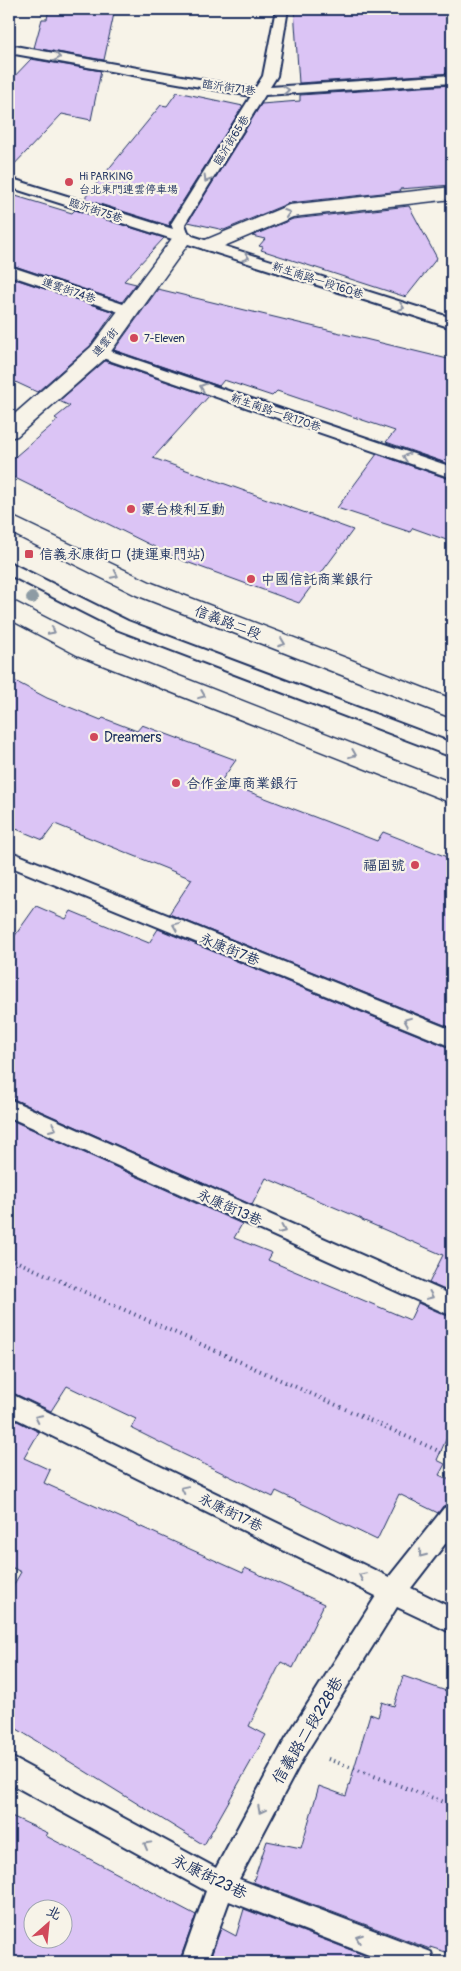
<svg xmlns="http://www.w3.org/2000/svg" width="461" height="1971" font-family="Pangolin,'LXGW WenKai TC',sans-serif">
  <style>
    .building { fill: #dbc4f5; stroke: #1b2f5e; fill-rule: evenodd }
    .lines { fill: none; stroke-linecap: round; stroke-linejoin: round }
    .lane-casing { stroke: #1b2f5e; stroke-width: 4 }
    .street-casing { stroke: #1b2f5e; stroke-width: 3 }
    .secondary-casing { stroke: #1b2f5e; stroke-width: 3 }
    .path { stroke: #1b2f5e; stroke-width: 4; stroke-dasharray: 1 4.5; stroke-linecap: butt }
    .lane { fill: #f7f3e8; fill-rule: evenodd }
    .street { fill: #f7f3e8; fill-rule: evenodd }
    .secondary { fill: #f7f3e8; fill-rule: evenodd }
    .tree { fill: #8d9ba4 }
    .oneway { stroke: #8991a3 }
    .poi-dot { fill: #d1495b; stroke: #f7f3e8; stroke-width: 2 }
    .labels { text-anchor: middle; stroke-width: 4.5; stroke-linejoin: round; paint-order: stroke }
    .far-street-label { font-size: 11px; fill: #1b2f5e; stroke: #f7f3e8 }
    .far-poi-label { font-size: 11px; fill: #1b2f5e; stroke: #f7f3e8; text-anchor: start }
    .poi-label { font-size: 14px; fill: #1b2f5e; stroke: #f7f3e8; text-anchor: start }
    .street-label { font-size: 14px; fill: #1b2f5e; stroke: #f7f3e8 }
    .near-street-label { font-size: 16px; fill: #1b2f5e; stroke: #f7f3e8 }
  </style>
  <rect width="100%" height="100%" fill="#f7f3e8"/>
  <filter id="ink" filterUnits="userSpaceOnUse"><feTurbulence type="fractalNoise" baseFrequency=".02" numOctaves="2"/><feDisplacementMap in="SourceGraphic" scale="10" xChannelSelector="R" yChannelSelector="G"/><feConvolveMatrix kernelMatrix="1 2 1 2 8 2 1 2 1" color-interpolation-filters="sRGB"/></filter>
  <g filter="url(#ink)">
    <g class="building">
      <polygon points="49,9 115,9 104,60 34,48 42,19 47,19"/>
      <polygon points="294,9 452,9 452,73 299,83"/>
      <polygon points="31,59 101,71 91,120 62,114 9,170 9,82"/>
      <polygon points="452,85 452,185 400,189 401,191 289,203 224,230 188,222 261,104 300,101 300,95"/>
      <polygon points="177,92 243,106 169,223 170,226 84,199 161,105 167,106"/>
      <polygon points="9,194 72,213 75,210 164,238 124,281 136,284 122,302 9,264"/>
      <polygon points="409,206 437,258 406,297 261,250 263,247 259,246 265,239 252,236 293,219"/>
      <polygon points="9,277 114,312 90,346 37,392 9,379"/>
      <polygon points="158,289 452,360 452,465 386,442 395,431 277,391 272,396 224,380 219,386 114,350"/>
      <polygon points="105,361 209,396 153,458 353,530 299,603 181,560 9,475 9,462 58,420 55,418 70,406 59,401"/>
      <polygon points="377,454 452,480 452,542 413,528 410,532 337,508"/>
      <polygon points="9,678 47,698 101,720 103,718 137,731 142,725 236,760 221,781 377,841 383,832 452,859 452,1028 169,914 192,879 55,824 43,840 9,826"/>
      <polygon points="36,906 66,919 71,911 149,943 158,929 452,1049 452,1293 429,1283 443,1255 362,1220 362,1219 266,1178 252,1205 9,1097 9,944"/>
      <polygon points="9,1119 242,1224 234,1238 272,1253 268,1260 410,1320 418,1303 452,1318 452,1426 437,1460 445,1464 439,1475 452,1481 452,1503 443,1506 438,1513 399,1494 377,1540 276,1491 273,1497 183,1454 131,1428 136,1419 67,1386 51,1411 9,1391"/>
      <polygon points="9,1417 39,1432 24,1458 50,1470 44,1483 243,1573 245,1568 324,1604 293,1668 281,1662 249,1726 266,1735 204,1845 9,1724 9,1593 21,1572 9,1566"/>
      <polygon points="403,1676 452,1693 452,1954 430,1947 430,1949 253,1882 267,1841 301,1848 319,1786 346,1796 370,1714 378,1717 382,1702 394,1706"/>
      <path d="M9,1815L48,1833L46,1836L196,1915L179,1962H9ZM32,1908H62V1938H32Z"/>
      <polygon points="244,1909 382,1962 209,1962 221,1928 236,1936"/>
    </g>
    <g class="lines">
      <defs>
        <g id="lane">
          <polygon points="276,9 288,9 277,76 270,87 452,75 452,83 265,95 185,224 189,235 452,318 452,328 9,187 9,178 173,229 171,224 251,96 9,53 9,45 249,88 256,87 263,76"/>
          <polygon points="9,266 135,308 138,311 135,314 125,314 9,275"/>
          <polygon points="99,347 452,467 452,478 94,355 91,352 94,349"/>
          <polygon points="9,562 128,621 452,743 452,757 116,629 9,575"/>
          <polygon points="9,851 452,1030 452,1047 9,866"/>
          <polygon points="9,1099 452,1295 452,1316 9,1117"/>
          <polygon points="9,1393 389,1577 444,1508 452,1505 452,1535 411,1588 452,1608 452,1633 397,1607 304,1756 239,1879 431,1952 434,1962 387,1962 229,1901 207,1962 181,1962 206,1891 9,1783 9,1756 216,1868 286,1738 376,1596 9,1415"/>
        </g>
        <g id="street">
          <polygon points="452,187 452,199 293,217 217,249 210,251 203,249 200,245 203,241 289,205"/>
          <polygon points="183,231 190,233 193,237 107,357 17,436 9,438 9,419 91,347 176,233"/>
        </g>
        <g id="secondary">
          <polygon points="9,515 152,583 452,699 452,718 136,595 9,532"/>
          <polygon points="9,601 17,603 95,643 452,783 452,803 77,655 9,619"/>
        </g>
      </defs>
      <use href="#lane" class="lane-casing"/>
      <use href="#street" class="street-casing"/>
      <use href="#secondary" class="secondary-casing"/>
      <g class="path">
        <polyline points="9,1258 452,1457"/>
        <polyline points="328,1759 452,1805"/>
      </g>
      <use href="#lane" class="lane"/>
      <use href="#street" class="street"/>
      <use href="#secondary" class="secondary"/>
    </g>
    <circle class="tree" cx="32" cy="598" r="6"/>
    <defs><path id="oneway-chevron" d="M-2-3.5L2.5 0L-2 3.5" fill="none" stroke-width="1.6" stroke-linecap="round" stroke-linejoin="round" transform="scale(1.25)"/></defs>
    <g class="oneway">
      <use href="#oneway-chevron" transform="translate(57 57) rotate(10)"/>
      <use href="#oneway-chevron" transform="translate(286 90) rotate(-4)"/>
      <use href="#oneway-chevron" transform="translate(207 179) rotate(122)"/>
      <use href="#oneway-chevron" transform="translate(287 213) rotate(-17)"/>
      <use href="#oneway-chevron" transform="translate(246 257) rotate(18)"/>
      <use href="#oneway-chevron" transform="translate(401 307) rotate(18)"/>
      <use href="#oneway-chevron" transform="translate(203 387) rotate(-161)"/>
      <use href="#oneway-chevron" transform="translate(406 457) rotate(-161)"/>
      <use href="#oneway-chevron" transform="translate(115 575) rotate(26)"/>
      <use href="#oneway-chevron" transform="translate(52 631) rotate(27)"/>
      <use href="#oneway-chevron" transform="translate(282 643) rotate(21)"/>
      <use href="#oneway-chevron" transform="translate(202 695) rotate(22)"/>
      <use href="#oneway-chevron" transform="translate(353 754) rotate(22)"/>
      <use href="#oneway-chevron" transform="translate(176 926) rotate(-158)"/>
      <use href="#oneway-chevron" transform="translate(407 1021) rotate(-158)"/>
      <use href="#oneway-chevron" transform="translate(53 1128) rotate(24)"/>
      <use href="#oneway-chevron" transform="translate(282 1230) rotate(24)"/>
      <use href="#oneway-chevron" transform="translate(430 1296) rotate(24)"/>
      <use href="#oneway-chevron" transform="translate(38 1418) rotate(-154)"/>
      <use href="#oneway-chevron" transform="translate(184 1489) rotate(-154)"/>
      <use href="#oneway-chevron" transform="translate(422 1554) rotate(128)"/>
      <use href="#oneway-chevron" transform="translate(362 1576) rotate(-154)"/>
      <use href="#oneway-chevron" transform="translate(261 1810) rotate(118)"/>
      <use href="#oneway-chevron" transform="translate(147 1845) rotate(-151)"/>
      <use href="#oneway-chevron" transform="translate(359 1938) rotate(-159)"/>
    </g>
  </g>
  <g class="poi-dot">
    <circle cx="69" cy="182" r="5"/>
    <circle cx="134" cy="338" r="5"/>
    <circle cx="131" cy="509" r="5"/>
    <rect x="24" y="549" width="10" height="10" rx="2.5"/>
    <circle cx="251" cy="579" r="5"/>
    <circle cx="94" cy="737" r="5"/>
    <circle cx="176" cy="783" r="5"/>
    <circle cx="415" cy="865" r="5"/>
  </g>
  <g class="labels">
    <g class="far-street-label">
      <text transform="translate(229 87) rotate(8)" y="4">臨沂街71巷</text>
      <text transform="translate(231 140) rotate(-58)" y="4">臨沂街65巷</text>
      <text transform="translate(96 210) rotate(18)" y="4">臨沂街75巷</text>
      <text transform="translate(318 280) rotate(18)" y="4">新生南路一段160巷</text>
      <text transform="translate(69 290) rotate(19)" y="4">連雲街74巷</text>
      <text transform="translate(105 342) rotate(-50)" y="4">連雲街</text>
      <text transform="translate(276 412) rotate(19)" y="4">新生南路一段170巷</text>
    </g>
    <g class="far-poi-label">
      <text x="79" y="180">Hi PARKING<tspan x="79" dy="13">台北東門連雲停車場</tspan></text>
      <text x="144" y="342">7-Eleven</text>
    </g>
    <g class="poi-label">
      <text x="141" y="514">蒙台梭利互動</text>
      <text x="39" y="559">信義永康街口 (捷運東門站)</text>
      <text x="261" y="584">中國信託商業銀行</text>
      <text x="104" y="742">Dreamers</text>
      <text x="186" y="788">合作金庫商業銀行</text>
      <text x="405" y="870" text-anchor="end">福固號</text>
    </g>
    <g class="street-label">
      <text transform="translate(228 622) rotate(21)" y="5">信義路二段</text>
      <text transform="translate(230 949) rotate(22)" y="5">永康街7巷</text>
      <text transform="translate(230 1207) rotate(24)" y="5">永康街13巷</text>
      <text transform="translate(231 1512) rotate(26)" y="5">永康街17巷</text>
    </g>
    <g class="near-street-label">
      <text transform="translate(307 1730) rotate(-59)" y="6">信義路二段228巷</text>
      <text transform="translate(210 1876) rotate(26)" y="6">永康街23巷</text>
    </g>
  </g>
  <rect width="461" height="1971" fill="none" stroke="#f7f3e8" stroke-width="30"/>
  <rect x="15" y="15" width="431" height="1941" fill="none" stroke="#1b2f5e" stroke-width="2" filter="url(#ink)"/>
  <g transform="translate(48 1924) rotate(27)"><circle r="24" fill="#f7f3e8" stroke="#9fa5b1"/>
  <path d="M0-4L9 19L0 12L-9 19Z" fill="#d1495b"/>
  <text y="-8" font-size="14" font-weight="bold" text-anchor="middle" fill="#1b2f5e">北</text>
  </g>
</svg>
